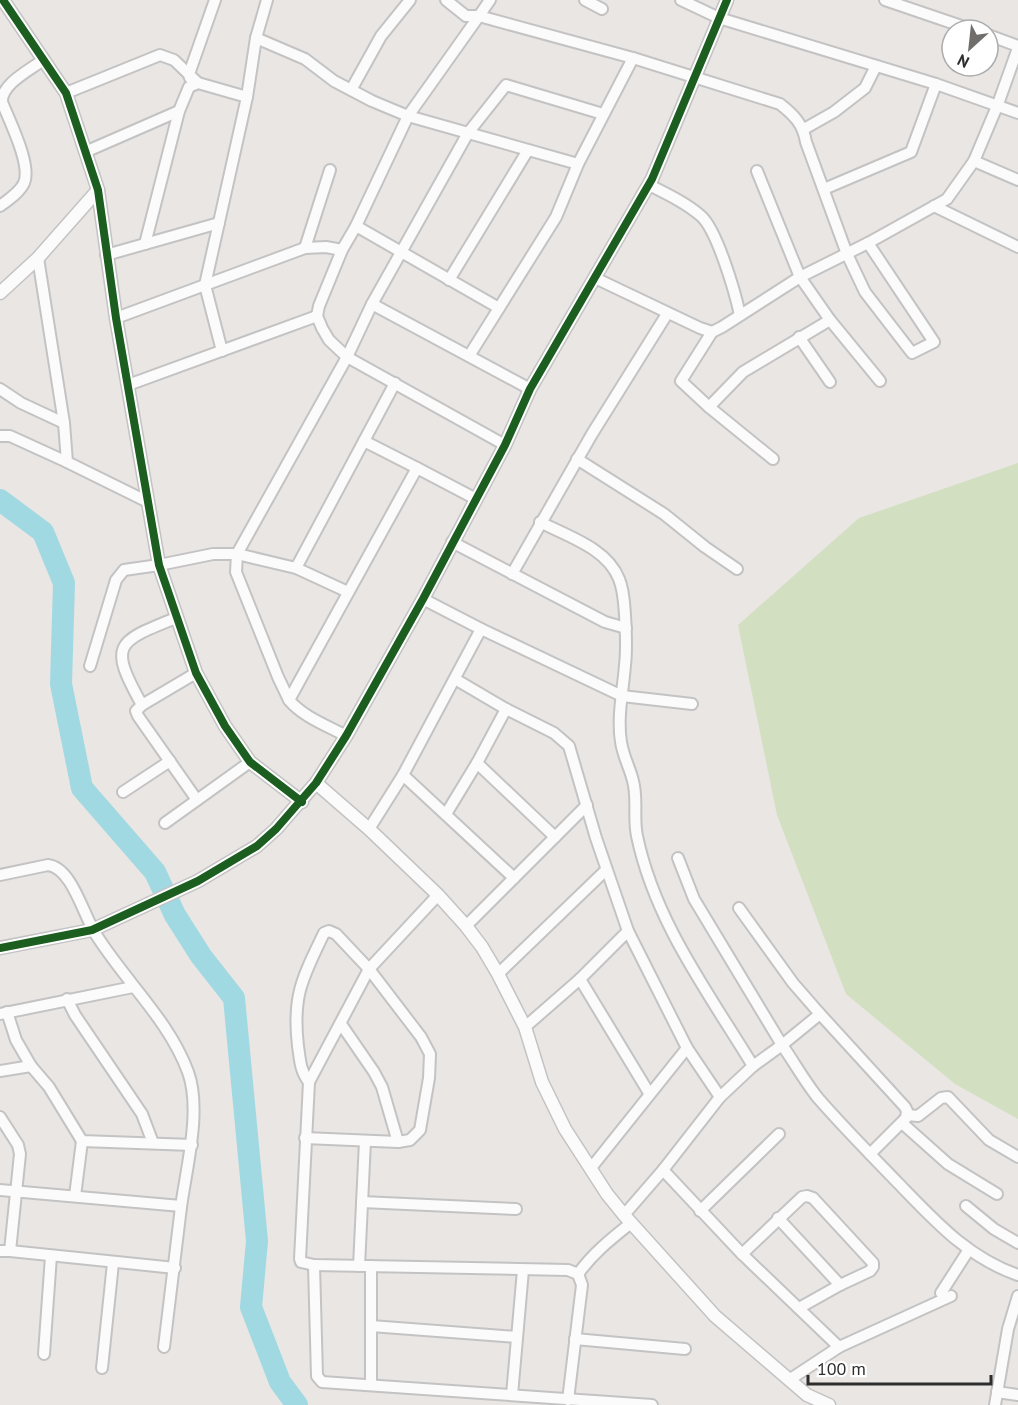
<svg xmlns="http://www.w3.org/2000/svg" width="1018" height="1405" font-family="'PT Sans',sans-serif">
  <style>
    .green { fill: #d2e0c1 }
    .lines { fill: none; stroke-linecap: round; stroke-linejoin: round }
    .river { stroke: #a0d9e2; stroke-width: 22 }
    .minor-casing { stroke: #c4c3c4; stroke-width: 14 }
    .tertiary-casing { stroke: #c4c3c4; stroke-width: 15 }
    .minor { stroke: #fcfbfb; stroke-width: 10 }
    .tertiary { stroke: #fcfbfb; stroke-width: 12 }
    .cycleway-casing { stroke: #fff; stroke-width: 11 }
    .cycleway { stroke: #1b5e20; stroke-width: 8 }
  </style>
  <rect width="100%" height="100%" fill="#e9e6e4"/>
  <polygon class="green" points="1018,463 1018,1119 955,1084 846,994 777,815 738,625 859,518"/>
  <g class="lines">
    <polyline class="river" points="0,500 43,532 64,583 61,684 82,788 155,872 175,915 201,956 234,998 257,1241 251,1307 280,1382 297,1405"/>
    <defs>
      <g id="minor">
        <polyline points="446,0 466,16 479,16"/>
        <polyline points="490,0 479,16 633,58"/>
        <polyline points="585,0 602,9"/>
        <polyline points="681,0 719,18 936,84 1018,113"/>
        <polyline points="885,0 973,30"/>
        <polyline points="479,16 408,116 356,226 342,250 319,306 317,316 322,328 329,340 347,357 505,445"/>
        <polyline points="988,35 1018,46"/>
        <polyline points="256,38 305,59 334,81 372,101 408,116 578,164"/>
        <polyline points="190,78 189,74 215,0"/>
        <polyline points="351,90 381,36 410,0"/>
        <polyline points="66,93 160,55 174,60 198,83"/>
        <polyline points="804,129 834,112 865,88 876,66"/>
        <polyline points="85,152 179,111"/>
        <polyline points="974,161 1018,180"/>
        <polyline points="757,171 800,277 830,320 880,381"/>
        <path d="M649,185C667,194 686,203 701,216C717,230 735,292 740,315"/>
        <polyline points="824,189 911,152 936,84"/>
        <path d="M0,206C8,200 20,192 24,183C32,165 9,120 2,102C1,84 30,70 43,60"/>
        <polyline points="934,206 1018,247"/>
        <polyline points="356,226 499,308"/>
        <polyline points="145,244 179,111 189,87 198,83 247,97"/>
        <polyline points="305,248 330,170"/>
        <polyline points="106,255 219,223"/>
        <polyline points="38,258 64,423 67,462 146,501"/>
        <polyline points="595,278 700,328 712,332 722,327 800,277 868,243 947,199 974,161 998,104 1018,48"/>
        <polyline points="449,280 528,150"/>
        <polyline points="372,304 347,357 237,554 296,568 395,383"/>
        <polyline points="116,318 305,248 326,247 342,250"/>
        <polyline points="712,332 681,381 709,407 773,459"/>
        <polyline points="799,337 830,382"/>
        <polyline points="222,351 205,285 247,97 256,38 267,0"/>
        <path d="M469,356L556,217L578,164L633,58L780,104C794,115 803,124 806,142L847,254L865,292L912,353L934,342L868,243"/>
        <polyline points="128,385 317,316"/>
        <polyline points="0,389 21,403 64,423"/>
        <polyline points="530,389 372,304 468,133 506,85 603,114"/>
        <polyline points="709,407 743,372 830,320"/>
        <polyline points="0,436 10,436 67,462"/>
        <polyline points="364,441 417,468"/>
        <polyline points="577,459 664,514 705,547 737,569"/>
        <path d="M540,522C567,536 607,548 619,579C624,591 624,603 625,615C626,632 627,649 625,665C623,691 617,717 621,742C623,756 630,768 633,781C638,799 633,818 637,836C655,922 708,992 753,1066"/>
        <polyline points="452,542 605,622 626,628"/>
        <polyline points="296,568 348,592"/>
        <polyline points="512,574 592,434 667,314"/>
        <polyline points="423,599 481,629 622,696 692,704"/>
        <polyline points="90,666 116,580 124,570 159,565 213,554 237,554 236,572 278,677 289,700"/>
        <polyline points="196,673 142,705 136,711 138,716 197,800"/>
        <polyline points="455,679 506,709 554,733 569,746 596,838 628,931 687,1048 720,1097"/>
        <path d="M142,705C108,644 116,642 176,618"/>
        <polyline points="506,709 477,763 555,837"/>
        <path d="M346,736C328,726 303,717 289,700L417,468L476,499"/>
        <polyline points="403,775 514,878"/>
        <polyline points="123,792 170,761"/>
        <polyline points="446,814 477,763"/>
        <polyline points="165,823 250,762"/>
        <polyline points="369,829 403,775 481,629"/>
        <polyline points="678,858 694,899 782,1045 820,1014 905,1107 907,1111 906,1118 870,1154"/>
        <path d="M0,875L48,865C72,868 83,914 95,933C124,980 169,1020 188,1072C202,1110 186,1169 181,1207C175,1254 170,1301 164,1347"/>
        <path d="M438,895L369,969L309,1082L300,1259L301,1262L314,1265L568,1270L578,1274C593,1253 611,1239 631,1223"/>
        <polyline points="739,908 793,983 820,1014"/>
        <polyline points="466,926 587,805"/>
        <polyline points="498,974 606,870"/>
        <polyline points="580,979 649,1093"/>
        <polyline points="67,999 75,1015 142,1114 153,1143"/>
        <polyline points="0,1014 133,987"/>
        <polyline points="525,1027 580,979 628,931"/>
        <polyline points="31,1066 49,1087 82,1141 192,1145"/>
        <polyline points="0,1071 31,1066 16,1040 7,1012"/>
        <path d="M309,1082C300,1071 300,1059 298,1046C292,995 303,977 324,933L329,931L336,934L369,969L421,1037L430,1054L429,1078L420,1130L410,1140L398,1142"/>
        <polyline points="907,1115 918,1116 941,1098 948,1097 989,1140 1018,1157"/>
        <polyline points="0,1117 18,1145 20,1154 10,1251 0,1251"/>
        <polyline points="902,1123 948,1164 997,1194"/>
        <polyline points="305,1138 398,1142 382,1087 374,1072 341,1024"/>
        <polyline points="591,1168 687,1048"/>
        <path d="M663,1170L720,1097L753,1066L782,1045C794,1062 805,1082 818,1098C844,1128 872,1156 900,1185C935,1221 968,1258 1018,1275"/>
        <polyline points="0,1190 181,1206"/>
        <polyline points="75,1196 82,1141"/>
        <polyline points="362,1202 516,1209"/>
        <polyline points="966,1206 994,1229 1018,1243"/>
        <polyline points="700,1211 779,1134"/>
        <polyline points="624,1215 663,1170 742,1254 839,1347 789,1380"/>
        <polyline points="778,1218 840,1285"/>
        <polyline points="10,1251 175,1268"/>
        <polyline points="742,1254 802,1197 807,1196 813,1198 873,1263 873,1267 870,1271 840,1285 799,1308"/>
        <polyline points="314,1265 317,1376 322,1382 652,1405"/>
        <polyline points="359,1266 365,1141"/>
        <polyline points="371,1266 371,1384"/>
        <polyline points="941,1293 968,1251"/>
        <polyline points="371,1326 517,1337"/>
        <polyline points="575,1339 685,1349"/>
        <polyline points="839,1347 951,1296"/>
        <polyline points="44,1354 51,1256"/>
        <polyline points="102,1368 113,1263"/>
        <polyline points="997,1392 1018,1395"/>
        <polyline points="512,1395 523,1270"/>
        <polyline points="568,1400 582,1285 578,1274"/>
        <polyline points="995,1405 1008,1329 1018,1296"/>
      </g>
      <g id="tertiary">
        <polyline points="3,0 66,93 98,190 116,318 159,565 196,673 225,726 250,762 302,802"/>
        <polyline points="0,293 38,258 98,190"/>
        <polyline points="316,783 369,829 438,895 466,926 482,947 498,974 525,1027 542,1082 565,1129 607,1194 624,1215 715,1316 807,1395 829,1405"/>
        <polyline points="0,948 92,930 198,881 257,846 276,829 316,783 346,736 423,599 505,445 530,389 652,179 727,0"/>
      </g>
    </defs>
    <use href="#minor" class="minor-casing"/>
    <use href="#tertiary" class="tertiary-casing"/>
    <use href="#minor" class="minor"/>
    <use href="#tertiary" class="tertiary"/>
    <defs>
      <g id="cycleway">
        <polyline points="3,0 66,93 98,190 116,318 159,565 196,673 225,726 250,762 302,802"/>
        <polyline points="0,948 92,930 198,881 257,846 276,829 316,783 346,736 423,599 505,445 530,389 652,179 727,0"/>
      </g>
    </defs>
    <use href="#cycleway" class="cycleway-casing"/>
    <use href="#cycleway" class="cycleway"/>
  </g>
  <g transform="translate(970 48) rotate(207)"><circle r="28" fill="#ffffff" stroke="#ababab" stroke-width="1.5"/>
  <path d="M0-4.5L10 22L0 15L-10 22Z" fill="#6f6e6d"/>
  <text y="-9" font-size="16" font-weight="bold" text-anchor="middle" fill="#2d2d2d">N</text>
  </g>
  <path d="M808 1375v9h183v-9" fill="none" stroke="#2d2d2d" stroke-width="3"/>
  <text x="817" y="1375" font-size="18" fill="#2d2d2d" stroke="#ffffff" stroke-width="4.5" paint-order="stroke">100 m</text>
</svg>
